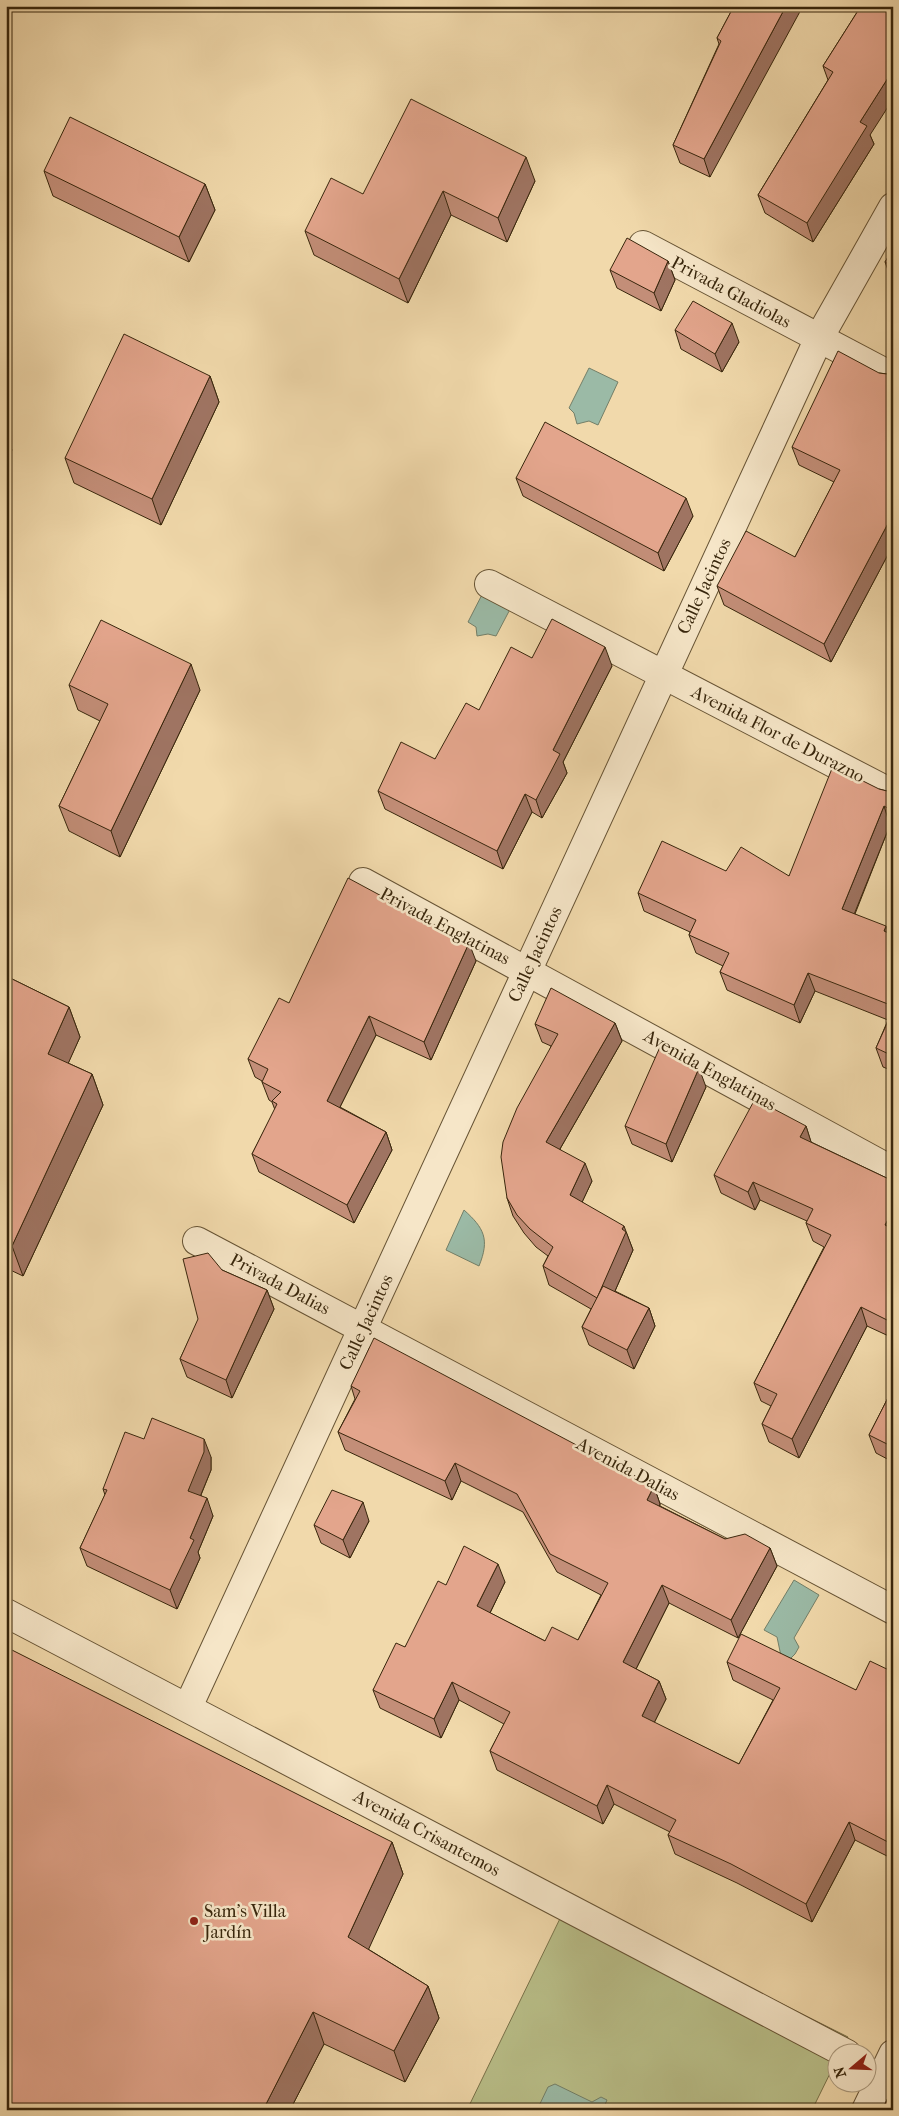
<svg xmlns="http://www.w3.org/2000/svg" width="899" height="2116" font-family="'IM FELL French Canon',serif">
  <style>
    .green { fill: #b9bf89; stroke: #78724a }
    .water { fill: #9bbaa6; stroke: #737f68 }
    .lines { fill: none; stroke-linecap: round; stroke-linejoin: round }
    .street-casing { stroke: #665334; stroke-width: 30 }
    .street { stroke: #f6e6c8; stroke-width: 28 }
    .wall { fill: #c38e78; stroke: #38260c }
    .shaded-wall { fill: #9f7462; stroke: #38260c }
    .building { fill: #e3a58c; stroke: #38260c }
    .poi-dot { fill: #8f2418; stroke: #f6e6c8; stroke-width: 2 }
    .labels { text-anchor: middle; stroke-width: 5; stroke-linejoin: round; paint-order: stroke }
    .street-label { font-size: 18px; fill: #38260c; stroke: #f6e6c8 }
    .poi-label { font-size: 18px; fill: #38260c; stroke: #f6e6c8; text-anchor: start }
  </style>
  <rect width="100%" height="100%" fill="#f1d9ab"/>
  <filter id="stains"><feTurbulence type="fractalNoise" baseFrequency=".004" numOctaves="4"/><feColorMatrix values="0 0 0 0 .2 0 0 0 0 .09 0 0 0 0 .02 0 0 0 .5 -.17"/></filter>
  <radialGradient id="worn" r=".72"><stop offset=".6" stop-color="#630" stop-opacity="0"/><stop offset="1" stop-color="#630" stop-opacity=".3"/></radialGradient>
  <polygon class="green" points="570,1898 848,2037 812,2110 467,2110"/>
  <g class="water">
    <polygon points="589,368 618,382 598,425 589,421 577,424 574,413 569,408"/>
    <polygon points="489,581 517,596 496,636 488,634 477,636 476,627 468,622"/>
    <path d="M464,1210C484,1228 490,1239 479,1266L446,1250Z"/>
    <polygon points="794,1580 819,1595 794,1638 799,1647 795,1654 790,1659 781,1656 777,1637 764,1630"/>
    <polygon points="555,2084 592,2102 601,2097 607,2100 604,2107 610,2110 537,2110 548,2087"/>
  </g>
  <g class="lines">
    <defs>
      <g id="street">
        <polyline points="885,6 893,10"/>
        <polyline points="643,245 893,377"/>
        <polyline points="489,584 893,794"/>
        <polyline points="363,882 893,1171"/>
        <polyline points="197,1241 893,1610"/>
        <polyline points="6,1613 847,2054"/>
        <polyline points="188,1707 819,338 893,207"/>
        <polyline points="866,2110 893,2054"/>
      </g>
    </defs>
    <use href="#street" class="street-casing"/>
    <use href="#street" class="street"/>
  </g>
  <g class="wall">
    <polygon points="734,6 710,177 680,163 673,145 719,44 717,38"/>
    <polygon points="861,6 870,135 874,144 813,242 765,213 758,195 828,80 823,66"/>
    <polygon points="44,171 205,184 215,210 189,262 53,196"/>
    <polygon points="535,181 507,242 451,215 408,303 314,255 305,231 363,194"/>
    <polygon points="893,249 893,281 892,281 885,262"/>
    <polygon points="668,261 675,280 661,311 617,288 610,270"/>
    <polygon points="675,330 739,342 722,372 681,349"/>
    <polygon points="893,372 893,545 831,662 724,605 717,586 795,557 834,482 799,465 792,447 879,373 887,374"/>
    <polygon points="210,376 219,402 161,525 74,483 65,458"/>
    <polygon points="516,478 693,516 664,571 523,496"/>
    <polygon points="532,658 612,666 563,762 567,773 542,818 532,812 503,869 385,809 378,791 435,759 479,710"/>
    <polygon points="69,685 200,690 120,857 69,831 59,806 100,721 78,710"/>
    <polygon points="879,789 887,791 893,789 893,826 890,825 855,914 893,935 893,1071 883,1067 876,1048 888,1020 815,991 800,1023 727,990 720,972 723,966 696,953 689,935 690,932 644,911 638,893 726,871 789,876"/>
    <polygon points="476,961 431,1060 376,1035 340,1107 386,1132 392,1150 354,1223 259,1172 252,1154 275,1110 272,1102 269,1100 262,1082 262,1081 255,1077 248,1059 289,1003"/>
    <polygon points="6,976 69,1007 80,1037 68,1063 92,1074 103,1105 23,1276 6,1268"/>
    <polygon points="615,1023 622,1041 560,1149 592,1181 582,1202 626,1232 633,1250 615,1291 649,1308 655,1326 634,1369 589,1345 582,1327 591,1309 549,1285 543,1266 548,1256 536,1247 524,1233 513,1216 507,1198 551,1046 542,1042 535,1024"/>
    <polygon points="706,1087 672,1162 632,1144 625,1126"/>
    <polygon points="806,1126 811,1142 893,1181 893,1338 867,1326 799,1458 769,1442 762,1424 771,1406 761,1401 754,1383 824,1247 813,1241 806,1223 807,1221 760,1200 755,1210 721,1193 714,1175"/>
    <polygon points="222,1270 267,1290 274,1309 232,1398 187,1377 180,1359"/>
    <polygon points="351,1386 654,1486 660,1504 660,1506 725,1539 770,1548 777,1566 738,1638 669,1603 636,1669 659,1681 666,1699 654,1723 739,1764 773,1700 733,1680 727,1662 856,1690 893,1672 893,1859 855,1840 812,1922 737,1883 675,1854 668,1835 670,1832 614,1804 603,1824 497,1770 490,1751 504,1724 459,1700 441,1738 380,1708 373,1690 405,1647 446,1585 505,1582 490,1613 545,1641 578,1640 601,1595 557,1572 523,1512 461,1481 452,1500 345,1450 338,1432 355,1399"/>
    <polygon points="893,1388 893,1462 876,1453 869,1435"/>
    <polygon points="144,1439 211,1457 211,1470 201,1495 213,1516 198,1552 200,1558 177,1609 87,1566 80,1548 105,1495 103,1489"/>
    <polygon points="369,1521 350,1558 321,1543 314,1525"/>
    <polygon points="392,1842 403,1874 368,1949 428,1986 439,2018 405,2082 324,2044 290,2110 6,2110"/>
  </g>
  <g class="shaded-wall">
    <polygon points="786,6 803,6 710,177 704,159"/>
    <polygon points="893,70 893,99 870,135 874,144 813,242 807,223 860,122"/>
    <polygon points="526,157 535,181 507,242 498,218"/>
    <polygon points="205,184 215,210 189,262 179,237"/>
    <polygon points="443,191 451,215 408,303 399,279"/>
    <polygon points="668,261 675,280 661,311 654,293"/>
    <polygon points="732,323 739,342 722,372 715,354"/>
    <polygon points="210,376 219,402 161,525 152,499"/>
    <polygon points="6,434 12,450 6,463"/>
    <polygon points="686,498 693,516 664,571 658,553"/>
    <polygon points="893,514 893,545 831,662 824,644"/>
    <polygon points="605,647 612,666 563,762 567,773 542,818 536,800 553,750"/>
    <polygon points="191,664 200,690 120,857 111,831"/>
    <polygon points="525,794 532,812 503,869 497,851"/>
    <polygon points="884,806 890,825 849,927 842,909"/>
    <polygon points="886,926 893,944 884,931"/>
    <polygon points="469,943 476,961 431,1060 424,1042"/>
    <polygon points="808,973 815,991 800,1023 794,1005"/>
    <polygon points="69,1007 80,1037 59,1084 48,1054"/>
    <polygon points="369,1016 376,1035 334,1119 327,1101"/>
    <polygon points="615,1023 622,1041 553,1161 546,1142"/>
    <polygon points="699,1068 706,1087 672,1162 666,1144"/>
    <polygon points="92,1074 103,1105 23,1276 12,1246"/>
    <polygon points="806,1126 812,1145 800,1137"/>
    <polygon points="386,1132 392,1150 354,1223 347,1205"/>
    <polygon points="585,1163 592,1181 577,1213 570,1195"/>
    <polygon points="753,1182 760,1200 755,1210 748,1192"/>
    <polygon points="893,1210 893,1242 885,1225"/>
    <polygon points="624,1226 633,1250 604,1316 597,1298 622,1229"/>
    <polygon points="267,1290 274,1309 232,1398 226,1380"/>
    <polygon points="861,1307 867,1326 799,1458 792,1439"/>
    <polygon points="649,1308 655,1326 634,1369 627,1350"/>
    <polygon points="204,1439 211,1457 211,1470 195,1509 188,1491"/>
    <polygon points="455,1463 461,1481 452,1500 445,1481"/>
    <polygon points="654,1486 660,1504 654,1518 647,1500"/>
    <polygon points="207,1498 213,1516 198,1552 200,1558 177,1609 170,1590 190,1538"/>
    <polygon points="363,1502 369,1521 350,1558 343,1540"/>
    <polygon points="770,1548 777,1566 738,1638 731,1620"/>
    <polygon points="498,1564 505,1582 484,1625 477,1606"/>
    <polygon points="662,1585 669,1603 630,1681 623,1662"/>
    <polygon points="659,1681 666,1699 648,1735 642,1716"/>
    <polygon points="452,1682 459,1700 441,1738 434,1719"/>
    <polygon points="607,1785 614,1804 603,1824 597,1806"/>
    <polygon points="849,1822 855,1840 812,1922 806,1904"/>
    <polygon points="893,1832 893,1855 888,1842"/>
    <polygon points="392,1842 403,1874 360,1968 348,1937"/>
    <polygon points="428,1986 439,2018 405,2082 394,2051"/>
    <polygon points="313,2012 324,2044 290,2110 263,2110"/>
  </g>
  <g class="building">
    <polygon points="734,6 786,6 704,159 673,145 721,41 717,38"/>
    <polygon points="861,6 882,6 887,7 893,6 893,70 860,122 867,126 807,223 758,195 833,72 823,66"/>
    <polygon points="411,99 526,157 498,218 443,191 399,279 305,231 331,178 363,194"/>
    <polygon points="70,117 205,184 179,237 44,171"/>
    <polygon points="627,238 668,261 654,293 610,270"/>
    <polygon points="893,249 893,267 885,262"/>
    <polygon points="693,301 732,323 715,354 675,330"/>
    <polygon points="124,334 210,376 152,499 65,458"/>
    <polygon points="838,351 879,373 887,374 893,372 893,514 824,644 717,586 746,531 795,557 840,470 792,447"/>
    <polygon points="545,422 686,498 658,553 516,478"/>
    <polygon points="552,619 605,647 553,750 560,754 536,800 525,794 497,851 378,791 401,742 435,759 466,703 479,710 511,647 532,658"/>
    <polygon points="101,620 191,664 111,831 59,806 108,704 69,685"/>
    <polygon points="833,766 879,789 887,791 893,789 893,811 884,806 842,909 886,926 884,931 893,935 893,1006 808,973 794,1005 720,972 729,953 689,935 696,920 638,893 662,841 726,871 741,847 789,876"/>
    <polygon points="348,878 469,943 424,1042 369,1016 327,1101 386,1132 347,1205 252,1154 277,1104 272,1101 281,1092 262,1082 268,1069 248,1059 279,998 289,1003"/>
    <polygon points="6,976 69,1007 48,1054 92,1074 12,1246 6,1243"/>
    <polygon points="551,988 615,1023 546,1142 585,1163 570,1195 624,1226 622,1229 626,1232 597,1298 543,1266 553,1247 530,1229 517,1215 507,1198 501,1157 503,1142 517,1108 558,1034 535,1024"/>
    <polygon points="893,1010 893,1056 876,1048"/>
    <polygon points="660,1047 699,1068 666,1144 625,1126"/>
    <polygon points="755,1099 806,1126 800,1137 893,1181 893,1210 885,1225 893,1229 893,1323 861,1307 792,1439 762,1424 777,1394 754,1383 831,1235 806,1223 813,1209 753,1182 748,1192 714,1175"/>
    <polygon points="208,1253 222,1270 267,1290 226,1380 180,1359 198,1319 183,1259"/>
    <polygon points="603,1286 649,1308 627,1350 582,1327"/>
    <polygon points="374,1338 654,1486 647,1500 725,1539 745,1534 770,1548 731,1620 662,1585 623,1662 659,1681 642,1716 739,1764 780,1688 727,1662 741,1634 856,1690 870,1661 893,1672 893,1832 888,1842 849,1822 806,1904 731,1864 668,1835 676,1820 607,1785 597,1806 490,1751 510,1712 452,1682 434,1719 373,1690 396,1643 405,1647 438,1581 446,1585 464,1546 498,1564 477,1606 545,1641 552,1627 578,1640 608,1583 550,1554 517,1494 455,1463 445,1481 338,1432 360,1391 351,1386"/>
    <polygon points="893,1388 893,1447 869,1435"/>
    <polygon points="152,1418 204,1439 204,1452 188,1491 207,1498 190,1538 194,1540 170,1590 80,1548 107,1490 103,1489 125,1432 144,1439"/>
    <polygon points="332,1490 363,1502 343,1540 314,1525"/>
    <polygon points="6,1647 392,1842 348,1937 428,1986 394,2051 313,2012 263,2110 6,2110"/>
    <polygon points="893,2088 893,2110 882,2110"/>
  </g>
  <circle class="poi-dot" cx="194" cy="1921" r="5"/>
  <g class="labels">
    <g class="street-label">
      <text transform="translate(731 292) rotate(28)" y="6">Privada Gladiolas</text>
      <text transform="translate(704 586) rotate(-65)" y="6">Calle Jacintos</text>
      <text transform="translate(778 734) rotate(27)" y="6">Avenida Flor de Durazno</text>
      <text transform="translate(445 926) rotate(28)" y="6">Privada Englatinas</text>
      <text transform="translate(535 954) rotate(-65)" y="6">Calle Jacintos</text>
      <text transform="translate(710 1070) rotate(29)" y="6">Avenida Englatinas</text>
      <text transform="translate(280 1284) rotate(28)" y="6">Privada Dalias</text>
      <text transform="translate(366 1322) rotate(-65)" y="6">Calle Jacintos</text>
      <text transform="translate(628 1469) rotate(28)" y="6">Avenida Dalias</text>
      <text transform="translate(427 1833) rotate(28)" y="6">Avenida Crisantemos</text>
    </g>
    <g class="poi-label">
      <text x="204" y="1917">Sam's Villa<tspan x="204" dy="21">Jardín</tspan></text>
    </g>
  </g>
  <rect width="899" height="2116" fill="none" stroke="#f1d9ab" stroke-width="25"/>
  <rect x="8" y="8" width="884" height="2101" fill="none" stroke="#38260c" stroke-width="2.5"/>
  <rect x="12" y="12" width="874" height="2091" fill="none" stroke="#38260c"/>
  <g transform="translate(852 2068) rotate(251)"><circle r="24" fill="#f6e6c8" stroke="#aa997d"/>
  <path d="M0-4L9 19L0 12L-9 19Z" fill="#8f2418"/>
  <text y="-8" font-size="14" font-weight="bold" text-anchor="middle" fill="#38260c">N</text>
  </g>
  <rect width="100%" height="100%" filter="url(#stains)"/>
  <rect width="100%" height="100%" fill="url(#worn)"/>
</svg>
